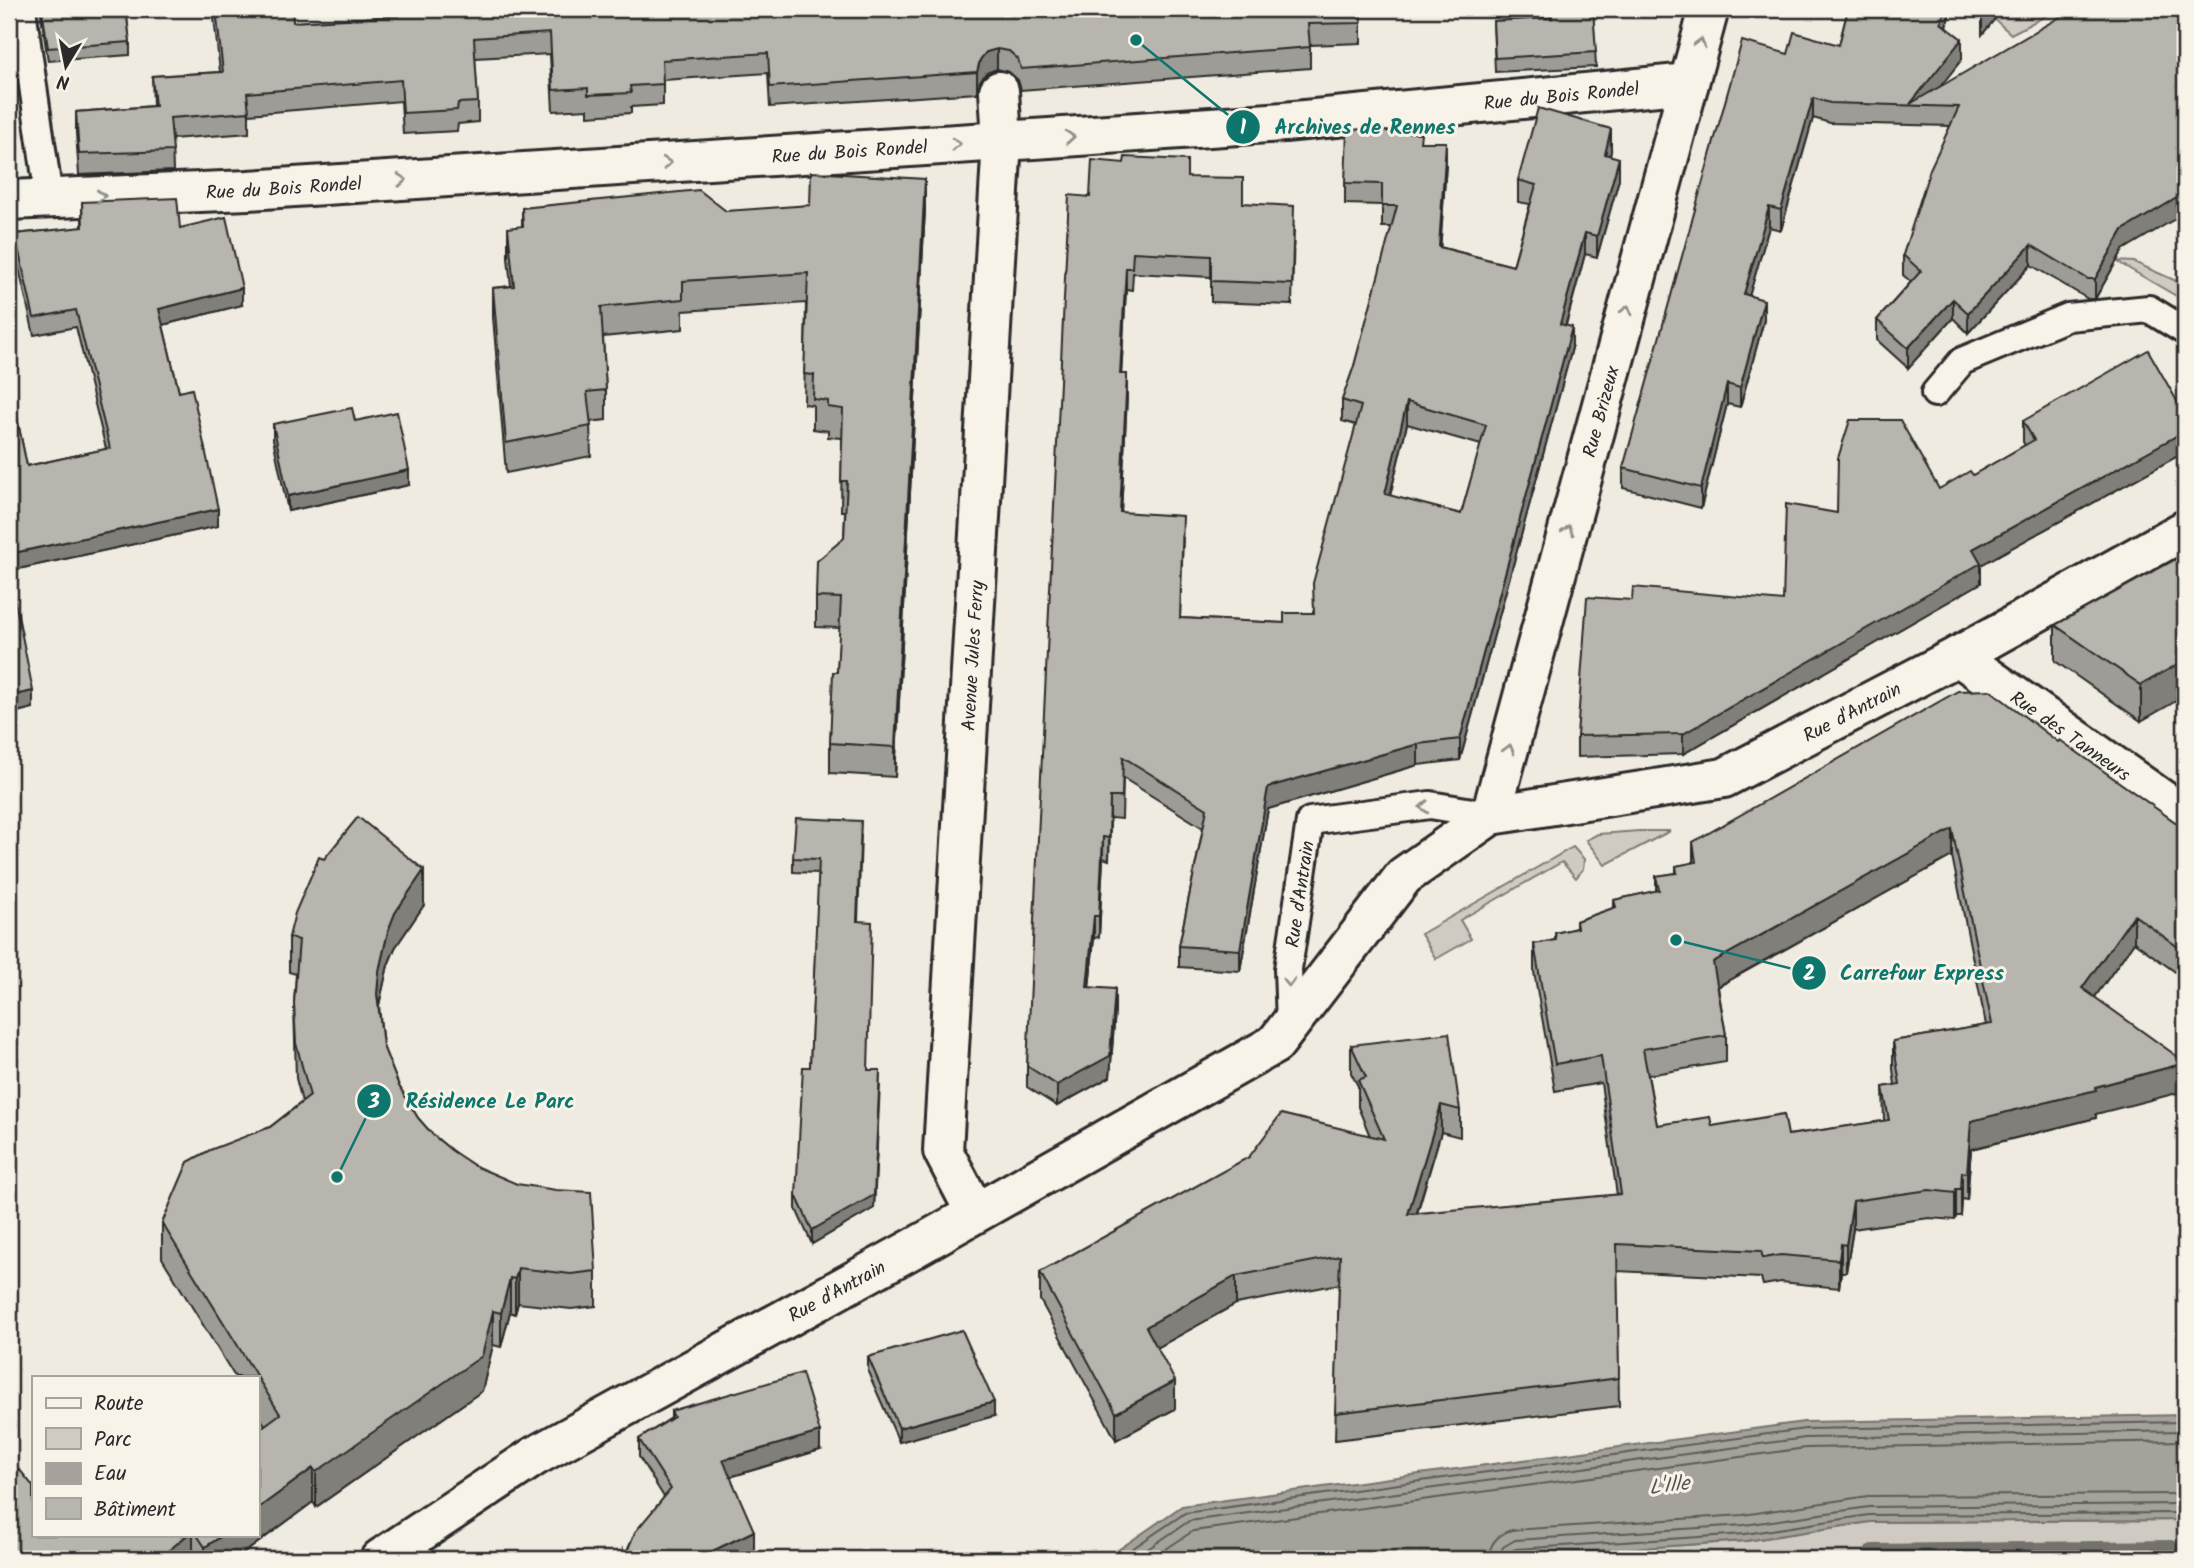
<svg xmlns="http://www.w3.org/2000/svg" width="2194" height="1568" font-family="Kalam,sans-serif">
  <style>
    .green { fill: #cfcbc2; stroke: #7d7b76; stroke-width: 2 }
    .water { fill: #a4a29a; stroke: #74726e; stroke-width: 2 }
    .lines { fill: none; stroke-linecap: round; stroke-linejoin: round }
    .shore { stroke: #5b5b57; stroke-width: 2 }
    .stream { stroke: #74726e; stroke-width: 14 }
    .lane-casing { stroke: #2b2b2b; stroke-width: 32 }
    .street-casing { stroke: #2b2b2b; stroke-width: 44 }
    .secondary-casing { stroke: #2b2b2b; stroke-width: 44 }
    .lane { stroke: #f7f3e8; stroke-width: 26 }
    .street { stroke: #f7f3e8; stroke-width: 38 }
    .secondary { stroke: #f7f3e8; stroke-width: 38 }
    .wall { fill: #9e9c96; stroke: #2b2b2b; stroke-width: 2; fill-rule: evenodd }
    .shaded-wall { fill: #817f7a; stroke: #2b2b2b; stroke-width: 2 }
    .building { fill: #b8b5ae; stroke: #2b2b2b; stroke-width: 2; fill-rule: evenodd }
    .oneway { stroke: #918f8a }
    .labels { text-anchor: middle; stroke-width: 6; stroke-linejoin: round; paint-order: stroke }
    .street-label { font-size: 19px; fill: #2b2b2b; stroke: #f7f3e8 }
    .water-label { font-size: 21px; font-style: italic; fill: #555552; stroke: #f7f3e8 }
    .leader { fill: none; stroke: #0f766e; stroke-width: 2.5 }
    .callout-dot { fill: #0f766e; stroke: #f7f3e8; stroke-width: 2.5 }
    .mark-label { font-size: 21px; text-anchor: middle; font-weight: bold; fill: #fff }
    .callout-label { font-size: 21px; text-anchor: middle; font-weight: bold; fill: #0f766e; stroke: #f7f3e8; stroke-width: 6; stroke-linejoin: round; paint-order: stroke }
  </style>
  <rect width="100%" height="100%" fill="#efebe0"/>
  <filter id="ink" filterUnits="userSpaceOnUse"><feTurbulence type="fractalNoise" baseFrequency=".0143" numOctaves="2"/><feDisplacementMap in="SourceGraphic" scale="14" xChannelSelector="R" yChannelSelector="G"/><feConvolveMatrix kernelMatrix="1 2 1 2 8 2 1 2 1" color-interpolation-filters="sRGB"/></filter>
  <g filter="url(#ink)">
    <g class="green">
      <polygon points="2002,9 2059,9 2011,34 1994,19"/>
      <polygon points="2116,261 2134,262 2185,285 2185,301"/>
      <polygon points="1639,831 1670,831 1605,865 1586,840 1598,834"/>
      <polygon points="1573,847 1584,859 1583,869 1576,878 1562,862 1460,920 1471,939 1436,959 1421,934"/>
      <polygon points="2185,1520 2185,1559 1474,1559 1746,1541 1870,1522"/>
    </g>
    <polygon class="water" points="2185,1415 2185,1520 1870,1522 1746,1541 1474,1559 1105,1559 1182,1506 1804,1422"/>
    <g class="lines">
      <g class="shore">
        <polyline points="1117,1559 1185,1513 1805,1429 2185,1422"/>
        <polyline points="1133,1559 1189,1521 1805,1438 2185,1431"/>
        <polyline points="1151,1559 1193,1531 1806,1448 2185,1441"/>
        <path d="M1489,1559C1489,1544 1497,1535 1511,1530L1743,1515L1868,1496L2185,1494"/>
        <polyline points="1499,1559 1503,1547 1515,1540 1744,1525 1869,1507 2185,1504"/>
        <polyline points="1508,1559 1510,1552 1516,1549 1745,1534 1869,1515 2185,1513"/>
      </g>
      <polyline class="stream" points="1872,1551 2171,1547 2172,1559"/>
      <defs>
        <g id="lane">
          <polyline points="22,9 49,198"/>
          <polyline points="1935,393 1962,361 2068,317 2149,309 2185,331"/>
          <path id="s1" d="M1290,1023L1288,969L1310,821L1430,805L1491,815"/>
        </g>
        <g id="street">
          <path id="s2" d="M9,200L248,190L1049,138L1284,122L1689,83"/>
          <path id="s3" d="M1958,656L2185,816"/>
          <path id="s4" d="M975,1212L943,1151L1002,140L999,91"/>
        </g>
        <g id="secondary">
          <path id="s5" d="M1491,815L1709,9"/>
          <path id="s6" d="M380,1559L535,1456L914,1248L1275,1044L1404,876L1491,815L1724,778L1958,656L2185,530"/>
        </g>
      </defs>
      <use href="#lane" class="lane-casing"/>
      <use href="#street" class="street-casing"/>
      <use href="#secondary" class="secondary-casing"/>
      <use href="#lane" class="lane"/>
      <use href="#street" class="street"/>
      <use href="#secondary" class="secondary"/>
    </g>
    <g class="wall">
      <polygon points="40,9 126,9 130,42 130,55 48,61"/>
      <polygon points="213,9 292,9 293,22 397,16 397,9 1361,9 1361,43 1310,45 1310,68 1021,90 1018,80 1009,72 997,69 986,73 980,81 977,93 770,107 768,73 663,80 663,105 631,107 631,113 588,116 588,109 553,111 550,54 475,58 478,102 478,122 458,124 457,131 403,134 401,101 249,114 249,133 172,139 173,171 79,175 76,133 76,112 153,106 152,76 220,72"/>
      <polygon points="1551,9 1593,9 1596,67 1495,72 1493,21 1551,18"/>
      <polygon points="1848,9 1951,9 1946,27 1962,59 1940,86 2123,250 2095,299 2088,299 2031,265 1968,333 1953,318 1908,368 1877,340 1877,320 1911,282 1903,275 1903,255 1950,126 1830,123 1813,118 1781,230 1769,227 1749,296 1764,320 1740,407 1727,404 1701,508 1623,488 1623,468 1788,54 1839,45"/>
      <path d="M1383,131L1421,142L1446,164L1440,247L1513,266L1530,204L1518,202V180L1611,151L1610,155L1619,179L1597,257L1585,254L1566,325L1572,348L1460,760L1418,765L1268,809L1240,971L1179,967V946L1203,828L1123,778L1122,819L1110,818L1109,860L1103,858L1099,937L1094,938L1089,988L1115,1010L1110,1077L1057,1106L1027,1087V1066L1090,197L1187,177L1294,227L1292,305L1211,302V277L1133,273L1132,290L1126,289L1121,374L1127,396L1121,512L1183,538L1180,618L1284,623L1313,613L1356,425L1342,421V400L1354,366L1392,227H1382V205L1345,204V183ZM1407,424L1481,445L1461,514L1390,496Z"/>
      <polygon points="82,202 180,228 242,305 163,325 179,392 218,526 9,571 33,708 9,714 9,379 27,466 106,449 76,327 34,335 15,251 15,234 82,228"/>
      <polygon points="522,208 726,211 925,209 895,777 830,773 830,743 837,672 840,628 816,627 816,597 844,538 845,511 841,511 842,438 828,437 828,431 813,429 813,405 804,404 806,303 683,311 683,329 603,337 606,390 606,420 590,422 591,456 506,473 493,317 493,288 511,286 508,258 508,228 522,227"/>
      <polygon points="2185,415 2185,452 1981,565 1981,583 1683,754 1577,757 1577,736 1632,600 1783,601 1837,513 1939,489 1973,475 2025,445 2023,442 2023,421"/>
      <polygon points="355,421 409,485 288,511 273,439 273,424"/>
      <polygon points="2185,554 2141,721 2055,661 2055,625"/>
      <path d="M2058,742L2185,829V979L2134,942L2095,997L2096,1118L1971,1149L1967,1200L1962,1199L1961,1216H1956L1955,1220L1929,1218L1853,1229L1846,1272H1841L1839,1288L1781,1282L1763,1285L1761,1278L1617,1271L1619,1406L1335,1440L1339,1284L1236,1304L1157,1348L1175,1409L1116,1440L1040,1300V1272L1370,1136L1358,1107V1086L1351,1073V1045L1460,1110V1137L1441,1132L1417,1214L1617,1195L1601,1083L1555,1091L1534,972V944L1555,940V933L1576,928V921L1614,908V900L1656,891V876L1676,873V866L1693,863V842ZM1952,856L1986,1025L1893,1041V1069L1895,1085L1883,1087L1884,1121L1788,1135L1712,1126L1657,1125L1648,1075L1726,1062V1035L1718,987Z"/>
      <polygon points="861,835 858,921 868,1070 880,1084 874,1208 812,1244 796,1209 796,1195 810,1067 819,873 793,872 793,858"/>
      <polygon points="424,905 395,948 388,965 379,1005 383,1046 399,1086 418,1118 433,1135 596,1271 596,1306 571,1309 518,1303 515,1314 510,1312 501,1347 493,1345 482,1391 316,1507 313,1502 236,1559 9,1559 33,1535 257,1535 265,1425 257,1413 257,1377 235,1377 162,1258 162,1223 270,1127 302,1102 296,1078 294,1003 296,974 289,972 289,937"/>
      <polygon points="868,1357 994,1416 899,1442 868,1372"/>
      <polygon points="671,1411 820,1450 730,1477 754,1550 734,1559 623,1559 623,1550 626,1554 664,1497 639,1457 639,1439 671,1418"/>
    </g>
    <g class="shaded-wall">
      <polygon points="1945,9 1951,9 1941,43 1941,23"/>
      <polygon points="1987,9 2003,9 1982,35 1982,15"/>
      <polygon points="1962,39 1962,59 1925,106 1910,104"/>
      <polygon points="997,49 997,69 986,73 980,81 977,93 977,72 980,60 986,52"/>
      <polygon points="1813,98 1813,118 1781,230 1781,210"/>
      <polygon points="1611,129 1611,151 1605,175 1605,154"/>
      <polygon points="1446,142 1446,164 1439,268 1439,247"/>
      <polygon points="1619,158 1619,179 1597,257 1597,236"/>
      <polygon points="925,179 925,209 895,777 895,747"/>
      <polygon points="2185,193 2185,213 2123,250 2095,299 2095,279 2123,230"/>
      <polygon points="1769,207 1769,227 1744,314 1744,294"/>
      <polygon points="1585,233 1585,254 1560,345 1560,324"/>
      <polygon points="2031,245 2031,265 1968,333 1968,313"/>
      <polygon points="1126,268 1126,289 1120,395 1120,374"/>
      <polygon points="242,288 242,305 159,326 159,309"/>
      <polygon points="1953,299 1953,318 1908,368 1908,348"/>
      <polygon points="1764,300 1764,320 1740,407 1740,388"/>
      <polygon points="1572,327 1572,348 1460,760 1460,739"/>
      <polygon points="1127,374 1127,396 1120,533 1120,512"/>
      <polygon points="1727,384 1727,404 1701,508 1701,488"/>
      <polygon points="1407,402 1407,424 1385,516 1385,494"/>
      <polygon points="2185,431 2185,452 1981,565 1981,583 1683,754 1683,734 1973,549"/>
      <polygon points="409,470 409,485 288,511 288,496"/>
      <polygon points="218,509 218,526 9,571 9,554"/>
      <polygon points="2185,660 2185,696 2141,721 2141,685"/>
      <polygon points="33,691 33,708 9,714 9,696"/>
      <polygon points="1418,744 1418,765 1268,809 1240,971 1240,950 1268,787"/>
      <polygon points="1110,797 1110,818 1109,860 1109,838"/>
      <polygon points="1952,829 1952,856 1713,989 1713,962"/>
      <polygon points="1103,837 1103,858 1099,937 1099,916"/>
      <polygon points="424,870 424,905 395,948 388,965 379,1005 377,994 379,971 388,931 395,913"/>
      <polygon points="2134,915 2134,942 2082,1015 2082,988"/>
      <polygon points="1094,916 1094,938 1087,1009 1087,987"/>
      <polygon points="1115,989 1115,1010 1110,1077 1057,1106 1057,1085"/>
      <polygon points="2185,1063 2185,1091 2096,1114 2096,1118 1971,1149 1967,1200 1967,1173 1971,1121 2095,1087"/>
      <polygon points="880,1070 874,1208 812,1244 812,1230"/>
      <polygon points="1441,1105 1441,1132 1408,1242 1408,1214"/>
      <polygon points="1962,1172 1962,1199 1961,1216 1961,1189"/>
      <polygon points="1956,1189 1956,1216 1955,1220 1955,1193"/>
      <polygon points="1853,1201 1853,1229 1846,1272 1846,1245"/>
      <polygon points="1841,1244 1841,1272 1839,1288 1839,1260"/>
      <polygon points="518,1268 518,1303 515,1314 515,1279"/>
      <polygon points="1236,1276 1236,1304 1146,1354 1146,1327"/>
      <polygon points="510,1278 510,1312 501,1347 501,1313"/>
      <polygon points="493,1311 493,1345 482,1391 316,1507 316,1472"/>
      <polygon points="1175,1381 1175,1409 1116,1440 1116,1413"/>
      <polygon points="994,1402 994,1416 899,1442 899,1428"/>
      <polygon points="820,1432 820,1450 723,1479 723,1460"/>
      <polygon points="313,1468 313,1502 236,1559 205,1559 205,1547 223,1535 257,1535 257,1509"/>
      <polygon points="754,1531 754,1550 734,1559 706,1559 706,1554"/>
      <polygon points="187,1535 193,1535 193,1559 159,1559"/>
    </g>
    <g class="building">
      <polygon points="42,9 126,9 130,42 48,48"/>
      <polygon points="216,9 292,9 293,22 398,16 397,9 1361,9 1361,23 1308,24 1310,47 1021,69 1018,59 1009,51 997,49 986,52 980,60 977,72 770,87 768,53 662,60 663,84 630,86 631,93 588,95 588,88 553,90 550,33 474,38 478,102 458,103 457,110 403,113 401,80 247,93 249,112 170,118 173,151 79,154 76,112 155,106 152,76 223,72"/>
      <polygon points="1552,9 1593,9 1596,52 1495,58 1493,21 1552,18"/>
      <polygon points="1848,9 1945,9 1941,23 1962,39 1910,104 2074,9 2185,9 2185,193 2123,230 2095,279 2088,279 2031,245 1968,313 1953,299 1908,348 1877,320 1921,271 1903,255 1930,169 1959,107 1830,103 1813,98 1781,210 1769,207 1744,294 1764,300 1740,388 1727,384 1701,488 1623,468 1742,41 1788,54 1794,32 1839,45"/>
      <path d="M1538,108L1611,129L1605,154L1619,158L1597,236L1585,233L1560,324L1572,327L1460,739L1418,744L1268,787L1240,950L1179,946L1207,809L1123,757L1122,797H1110L1109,838L1103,837L1099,916H1094L1087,987L1115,989L1110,1056L1057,1085L1027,1066L1069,195L1090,197L1092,160L1124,163L1125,157L1187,160V177L1243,178V203L1294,206L1292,284L1211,281V256L1133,252L1132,268H1126L1120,374H1127L1120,512L1183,516L1180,618L1284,623V613H1314L1313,583L1361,406L1342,400L1354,366L1397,206H1382V184L1345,183L1347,130L1383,128V131L1421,133L1420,142H1446L1439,247L1513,266L1536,185L1518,180ZM1407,402L1486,425L1461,514L1385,494Z"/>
      <polygon points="811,172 925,179 895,747 830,743 833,672 837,672 841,598 816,597 817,561 844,538 847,481 841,481 843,409 828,407 828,401 813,399 814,375 804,374 808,273 683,281 683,299 601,307 606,390 587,392 591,426 506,443 493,288 514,286 508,228 523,226 522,208 699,190 726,211 810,205"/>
      <polygon points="177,198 180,228 226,217 242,288 159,309 179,392 192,389 218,509 9,554 9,379 27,466 110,448 76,310 34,318 15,234 83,227 82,202"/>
      <polygon points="2148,350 2185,415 2185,431 1973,549 1981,563 1683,734 1577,736 1587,597 1632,600 1633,587 1783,601 1786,504 1837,513 1838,458 1850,420 1900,420 1939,489 1970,471 1973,475 2034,440 2023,421"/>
      <polygon points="352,408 355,421 397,412 409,470 288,496 273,424"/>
      <polygon points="2185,554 2185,660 2141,685 2055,625"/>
      <polygon points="9,570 33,691 9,696"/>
      <path d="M1990,690L2058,742L2060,740L2185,829V952L2134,915L2082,988L2185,1062V1063L2095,1087L2096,1090L1971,1121L1967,1173L1962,1172L1961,1189H1956L1955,1193L1929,1190L1853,1201L1846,1245L1841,1244L1839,1260L1781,1255L1763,1258L1761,1251L1617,1244L1619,1378L1335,1413L1340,1256L1236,1276L1146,1327L1175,1381L1116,1413L1040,1272L1249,1157L1281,1114L1384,1139L1358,1080L1366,1077L1351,1045L1449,1033L1460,1110L1441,1105L1408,1214L1621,1194L1601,1056L1555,1064L1534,944L1556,940L1555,933L1577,928L1576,921L1616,907L1614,900L1659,890L1656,876L1677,873L1676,866L1696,862L1693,842L1958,691ZM1952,829L1992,1024L1893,1041L1900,1084L1883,1087L1889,1120L1788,1135L1784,1114L1712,1126L1710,1117L1657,1125L1643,1049L1726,1035L1713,962Z"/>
      <polygon points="358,817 424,870 395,913 388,931 379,971 377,994 383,1046 399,1086 418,1118 433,1135 451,1150 475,1166 517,1184 556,1190 591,1192 596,1271 571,1274 518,1268 515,1279 510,1278 501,1313 493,1311 482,1356 316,1472 313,1468 257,1509 257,1431 280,1414 162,1223 188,1162 210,1150 270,1127 310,1096 296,1043 294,1003 299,940 289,937 295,913 319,857 324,859"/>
      <polygon points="796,818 861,821 857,921 872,922 868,1070 880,1070 874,1195 812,1230 796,1195 803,1067 810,1067 819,859 793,858"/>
      <polygon points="962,1330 994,1402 899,1428 868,1357"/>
      <polygon points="802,1373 820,1432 723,1460 754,1531 706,1554 708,1559 624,1559 623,1550 626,1554 635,1532 671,1489 639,1439 674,1417 671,1411"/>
      <polygon points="19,1469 33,1486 33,1535 187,1535 159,1559 9,1559 9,1478"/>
      <polygon points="197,1535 223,1535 205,1547"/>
    </g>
    <defs><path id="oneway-chevron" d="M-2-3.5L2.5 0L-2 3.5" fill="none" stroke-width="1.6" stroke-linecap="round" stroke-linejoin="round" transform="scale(1.75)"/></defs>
    <g class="oneway">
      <use href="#oneway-chevron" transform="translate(1700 43) rotate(-75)"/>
      <use href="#oneway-chevron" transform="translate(1070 137) rotate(-4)"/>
      <use href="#oneway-chevron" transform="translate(956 144) rotate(-3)"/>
      <use href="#oneway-chevron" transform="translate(667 163) rotate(-4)"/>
      <use href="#oneway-chevron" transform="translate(402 180) rotate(-4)"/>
      <use href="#oneway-chevron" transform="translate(101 196) rotate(-2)"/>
      <use href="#oneway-chevron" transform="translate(1627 310) rotate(-75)"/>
      <use href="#oneway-chevron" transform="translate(1568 530) rotate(-75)"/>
      <use href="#oneway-chevron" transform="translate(1509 749) rotate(-75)"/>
      <use href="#oneway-chevron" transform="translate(1424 807) rotate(177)"/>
      <use href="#oneway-chevron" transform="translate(1289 982) rotate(88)"/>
    </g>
  </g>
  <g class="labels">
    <g class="street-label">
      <text dy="7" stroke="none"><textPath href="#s2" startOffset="1556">Rue du Bois Rondel</textPath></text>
      <text dy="7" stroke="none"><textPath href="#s2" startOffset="842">Rue du Bois Rondel</textPath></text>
      <text dy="7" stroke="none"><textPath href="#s2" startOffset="275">Rue du Bois Rondel</textPath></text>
      <text dy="7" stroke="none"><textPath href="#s5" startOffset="418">Rue Brizeux</textPath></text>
      <text dy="7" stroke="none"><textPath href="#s4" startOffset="565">Avenue Jules Ferry</textPath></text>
      <text dy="7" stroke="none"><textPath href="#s6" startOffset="1731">Rue d'Antrain</textPath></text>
      <text dy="7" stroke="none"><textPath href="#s3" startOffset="138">Rue des Tanneurs</textPath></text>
      <text dy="7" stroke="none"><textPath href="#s1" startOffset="130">Rue d'Antrain</textPath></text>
      <text dy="7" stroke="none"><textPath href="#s6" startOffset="530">Rue d'Antrain</textPath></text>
    </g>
    <g class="water-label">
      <text transform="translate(1669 1485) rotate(-7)" y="7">L'Ille</text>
    </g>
  </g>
  <path class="leader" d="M1136 40L1243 127M1676 940L1809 973M337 1177L374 1101"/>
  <g class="callout-dot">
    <circle cx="1136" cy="40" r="7"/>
    <circle cx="1676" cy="940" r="7"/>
    <circle cx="337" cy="1177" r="7"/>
    <circle cx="1243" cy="127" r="18"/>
    <circle cx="1809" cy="973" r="18"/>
    <circle cx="374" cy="1101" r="18"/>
  </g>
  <g class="mark-label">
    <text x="1243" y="134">1</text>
    <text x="1809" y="980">2</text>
    <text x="374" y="1108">3</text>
  </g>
  <g class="callout-label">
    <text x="1365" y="134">Archives de Rennes</text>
    <text x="1922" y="980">Carrefour Express</text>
    <text x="490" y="1108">Résidence Le Parc</text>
  </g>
  <rect width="2194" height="1568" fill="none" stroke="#f7f3e8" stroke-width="35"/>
  <rect x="18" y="18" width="2159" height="1533" fill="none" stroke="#2b2b2b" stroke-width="2.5" filter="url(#ink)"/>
  <rect x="32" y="1376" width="228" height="161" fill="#f7f3e8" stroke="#a5a39c" stroke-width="2"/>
  <rect x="46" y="1398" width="35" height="10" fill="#f7f3e8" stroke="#a5a39c" stroke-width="2"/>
  <text x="94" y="1410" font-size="21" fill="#2b2b2b">Route</text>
  <rect x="46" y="1428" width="35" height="21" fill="#cfcbc2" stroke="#a5a39c" stroke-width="2"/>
  <text x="94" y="1446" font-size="21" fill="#2b2b2b">Parc</text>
  <rect x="46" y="1463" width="35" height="21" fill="#a4a29a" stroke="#a5a39c" stroke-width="2"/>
  <text x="94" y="1480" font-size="21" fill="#2b2b2b">Eau</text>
  <rect x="46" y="1498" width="35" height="21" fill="#b8b5ae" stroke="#a5a39c" stroke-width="2"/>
  <text x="94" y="1516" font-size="21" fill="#2b2b2b">Bâtiment</text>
  <g transform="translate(66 66) rotate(190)" stroke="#f7f3e8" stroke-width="5" paint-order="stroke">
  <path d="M0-5L12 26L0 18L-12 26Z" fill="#2b2b2b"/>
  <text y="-10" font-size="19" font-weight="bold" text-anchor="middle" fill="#2b2b2b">N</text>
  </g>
</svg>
